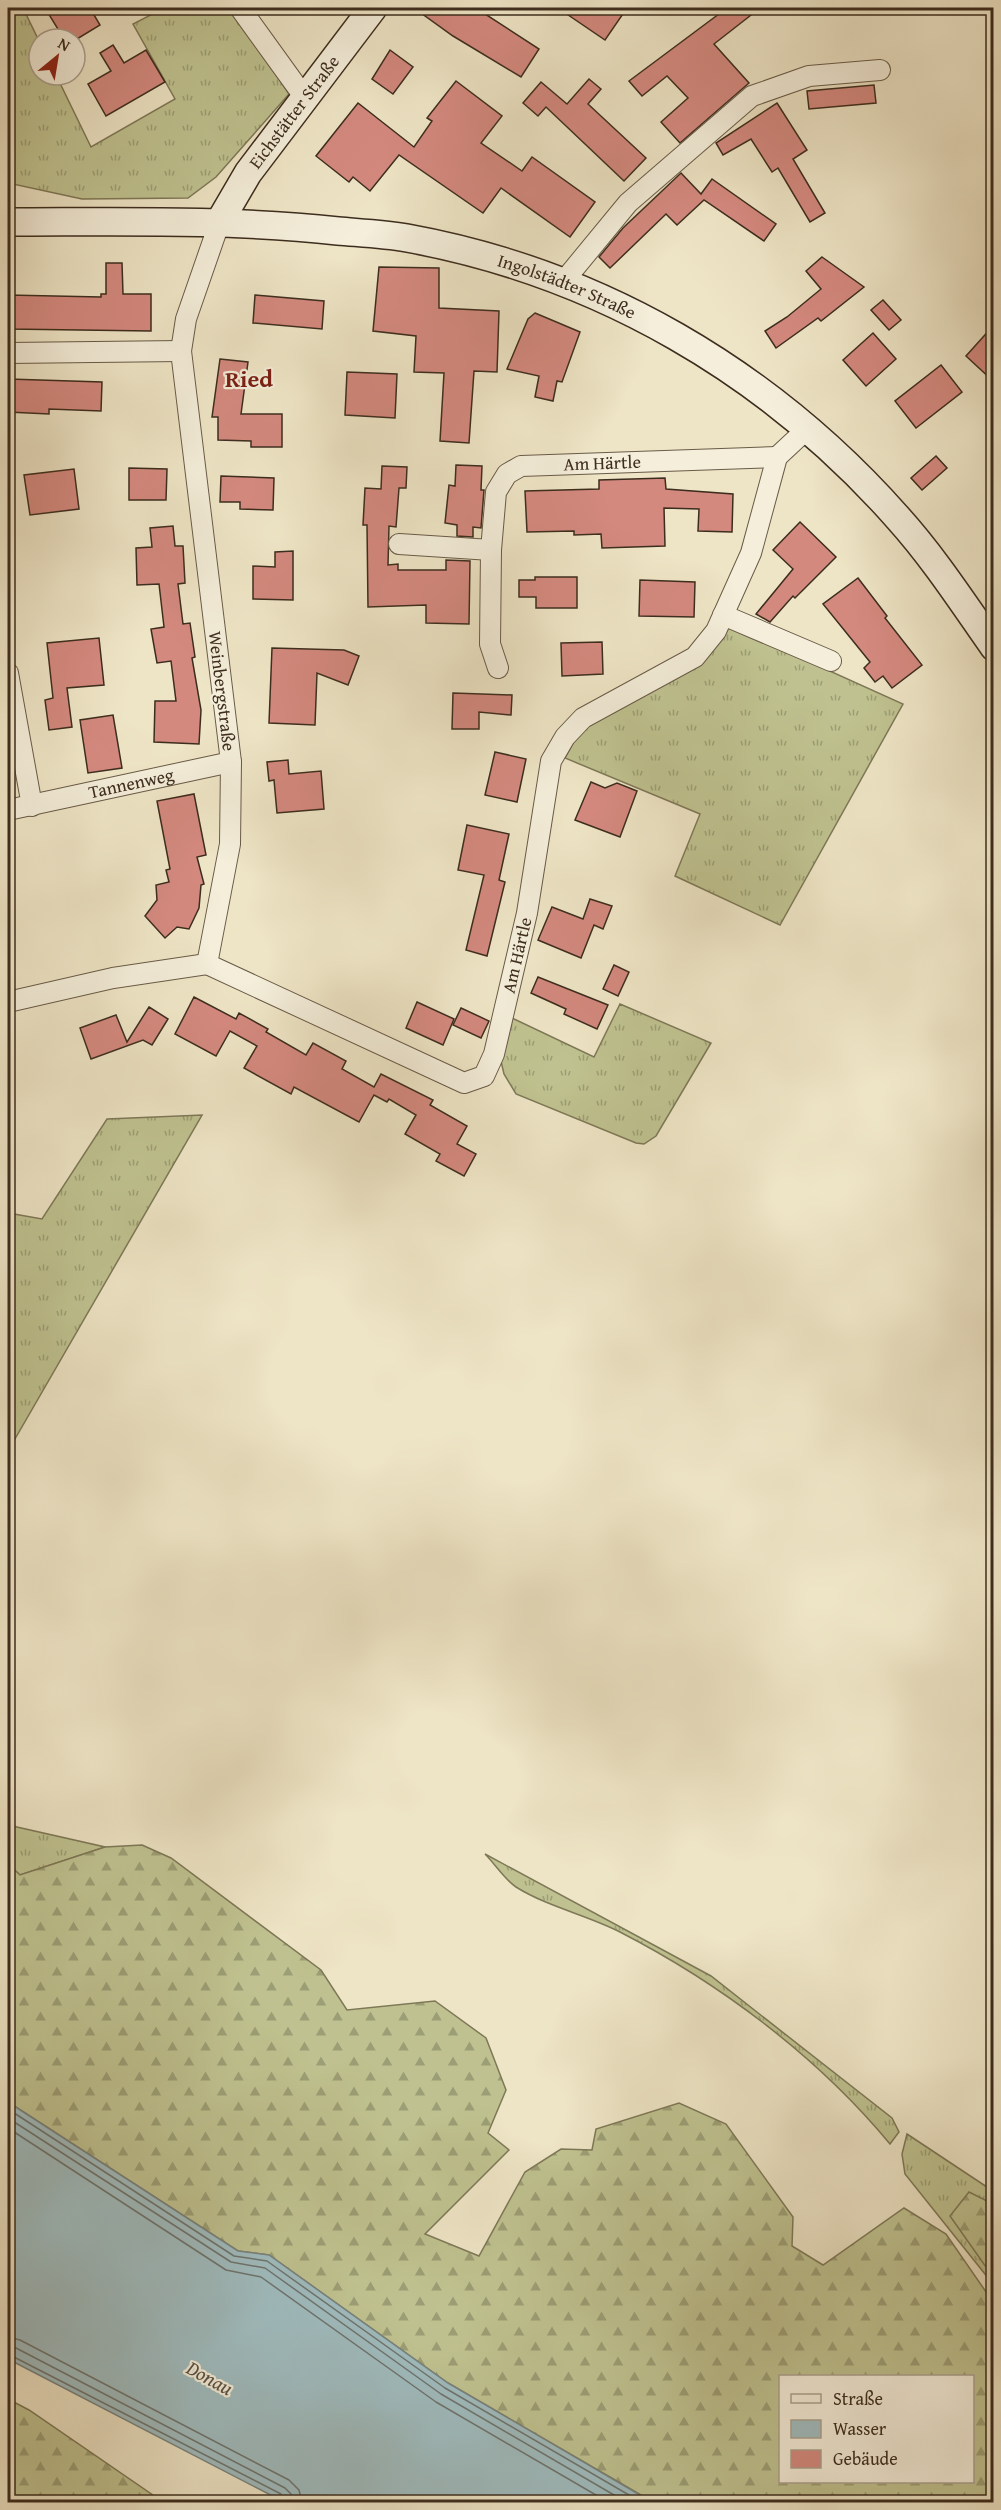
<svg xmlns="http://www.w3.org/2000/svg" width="1001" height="2510" font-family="'Gentium Book Plus',serif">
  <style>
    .grass { fill: url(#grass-tufts); stroke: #7e7857; stroke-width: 1.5 }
    .forest { fill: url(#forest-firs); stroke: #7e7857; stroke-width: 1.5; fill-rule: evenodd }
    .water { fill: #9fbcbf; stroke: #78837f; stroke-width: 1.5 }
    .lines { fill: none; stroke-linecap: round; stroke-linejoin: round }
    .shore { stroke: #6e746e; stroke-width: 1.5 }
    .building { fill: #d4897f; stroke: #3d2d1e; stroke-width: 1.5 }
    .minor-casing { stroke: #695b48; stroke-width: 22 }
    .secondary-casing { stroke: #3d2d1e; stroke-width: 30 }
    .minor { stroke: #f4eeda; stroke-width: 20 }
    .secondary { stroke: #f4eeda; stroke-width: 27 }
    .labels { text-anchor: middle; stroke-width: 4.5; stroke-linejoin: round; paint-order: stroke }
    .street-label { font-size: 18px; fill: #3d2d1e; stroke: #f4eeda }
    .water-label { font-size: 20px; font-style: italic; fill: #565146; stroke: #f4eeda }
    .district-label { font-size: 24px; font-weight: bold; fill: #7a1f14; stroke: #f4eeda }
  </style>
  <defs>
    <pattern id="grass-tufts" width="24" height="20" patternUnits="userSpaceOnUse" patternTransform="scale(1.5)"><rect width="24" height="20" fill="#bfc290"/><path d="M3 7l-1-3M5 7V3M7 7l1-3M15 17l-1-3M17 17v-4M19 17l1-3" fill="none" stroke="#9c9e75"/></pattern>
    <pattern id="forest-firs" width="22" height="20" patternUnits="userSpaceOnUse" patternTransform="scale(1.5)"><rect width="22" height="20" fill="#bfc290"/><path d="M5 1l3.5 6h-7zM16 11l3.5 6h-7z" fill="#9c9e75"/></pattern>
  </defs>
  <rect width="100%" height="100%" fill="#eee5c6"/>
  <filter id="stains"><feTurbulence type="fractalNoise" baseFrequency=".00333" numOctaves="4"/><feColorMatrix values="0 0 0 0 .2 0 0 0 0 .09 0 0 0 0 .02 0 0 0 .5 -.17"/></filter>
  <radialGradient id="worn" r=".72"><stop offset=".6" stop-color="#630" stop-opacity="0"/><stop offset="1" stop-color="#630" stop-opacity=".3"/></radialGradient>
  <g class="grass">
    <polygon points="8,8 23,8 39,41 39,75 56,75 91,147 175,99 133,24 164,8 232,8 289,94 216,177 188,198 82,199 8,183"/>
    <polygon points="728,625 903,704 780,925 675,876 700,814 565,758 581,729"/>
    <polygon points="620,1004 711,1043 656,1136 644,1144 636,1143 516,1094 504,1074 499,1053 510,1017 594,1057"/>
    <polygon points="202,1115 8,1451 8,1213 42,1219 107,1119"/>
    <polygon points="8,1825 105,1847 20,1875 8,1864"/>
    <path d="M485,1854L711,1976L892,2118L899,2132L890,2144C818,2057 721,1984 620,1932C587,1915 548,1907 516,1887C505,1880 495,1864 485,1854Z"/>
    <polygon points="907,2134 993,2191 993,2284 905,2174 902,2154"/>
  </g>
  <g class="forest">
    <path d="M142,1845L171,1858L321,1970L347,2010L435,2001L486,2038L506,2090L488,2133L509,2150L425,2234L479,2256L525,2172L561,2149L592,2150L596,2129L679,2103L726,2124L793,2217L792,2246L823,2265L904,2208L946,2234L993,2302V2502H653L448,2383L269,2255L238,2251L8,2102V1864L20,1875L105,1847ZM780,2376H972V2482H780Z"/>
    <polygon points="969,2192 993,2204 993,2277 950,2216"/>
    <polygon points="8,2399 29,2410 163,2502 8,2502"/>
  </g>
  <polygon class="water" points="8,2102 238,2251 269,2255 448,2383 652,2502 284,2502 8,2359"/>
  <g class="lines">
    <g class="shore">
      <polyline points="8,2109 234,2256 267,2261 445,2388 641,2502"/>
      <polyline points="8,2118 231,2262 265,2268 441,2394 626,2502"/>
      <polyline points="8,2128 226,2270 261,2277 436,2402 608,2502"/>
      <polyline points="8,2337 20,2340 289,2480 299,2490 302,2502"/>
      <polyline points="8,2346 16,2348 285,2488 291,2494 293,2502"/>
      <polyline points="8,2354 281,2494 285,2502"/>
    </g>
  </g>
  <g class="building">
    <polygon points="45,8 90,8 100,25 77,39 64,39"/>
    <polygon points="414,8 476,8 539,49 521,77 453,36"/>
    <polygon points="558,8 627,8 605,40"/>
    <polygon points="727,8 760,8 714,44 749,83 680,143 661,122 688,98 667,76 642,96 629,81"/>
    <polygon points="113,45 124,63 146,50 165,82 106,116 88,84 111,71 100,53"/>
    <polygon points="390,50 413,67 393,94 372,79"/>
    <polygon points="589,79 601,89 588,104 646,158 624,181 546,107 538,116 523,103 541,82 567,104"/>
    <polygon points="456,81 502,116 481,143 522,171 532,157 595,202 570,237 501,188 483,213 399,155 370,191 353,177 349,182 316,156 358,103 414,147 432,121 427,118"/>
    <polygon points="874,85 876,103 809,109 807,91"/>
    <polygon points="777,103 807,150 793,159 825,213 810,222 778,168 772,172 751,139 723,155 716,143"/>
    <polygon points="681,173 701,194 712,179 776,224 764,241 704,200 677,225 666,214 610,268 599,257 623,228"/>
    <polygon points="822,257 864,287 821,321 818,318 776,348 765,331 787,317 821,289 806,271"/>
    <polygon points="106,263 122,263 123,294 151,294 151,331 8,329 8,295 101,297 101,294 106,294"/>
    <polygon points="379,267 439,268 439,308 499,311 497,372 474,371 469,443 440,441 444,373 414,372 416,336 373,331"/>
    <polygon points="255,295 324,301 322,329 253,323"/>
    <polygon points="883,300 901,320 889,330 871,310"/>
    <polygon points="535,313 580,332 562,382 557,381 553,401 535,397 539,376 507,369 528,319"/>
    <polygon points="993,326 993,381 966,356"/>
    <polygon points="873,333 896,359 866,386 843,360"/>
    <polygon points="220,359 248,362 241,414 282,414 282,447 251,447 251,441 218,440 218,417 212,417"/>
    <polygon points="941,365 962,392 916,428 895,401"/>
    <polygon points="347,372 397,374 395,418 345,415"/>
    <polygon points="8,379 102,382 101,411 49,409 49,414 8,412"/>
    <polygon points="936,456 947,468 922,490 911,478"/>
    <polygon points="456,465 482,466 481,490 484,490 481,528 473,527 473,537 457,536 457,525 445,523 449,485 455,486"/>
    <polygon points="382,466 407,467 406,488 399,488 396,527 389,526 388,565 398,564 398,570 446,570 446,560 470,561 469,624 426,623 426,605 368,607 367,525 363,525 365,488 381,489"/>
    <polygon points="129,468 167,469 166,500 129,500"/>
    <polygon points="74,469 79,509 30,515 24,475"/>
    <polygon points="221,476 274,478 273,510 240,509 240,502 220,502"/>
    <polygon points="665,478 666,489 733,494 732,532 698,531 699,509 664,508 665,546 602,548 601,534 574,535 574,531 527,532 525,491 599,489 599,480"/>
    <polygon points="800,522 836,557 795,598 793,596 770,622 756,614 793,569 773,550"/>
    <polygon points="173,526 175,546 183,546 185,583 178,584 183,624 190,623 195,657 192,658 201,710 199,744 154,742 155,701 176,701 171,661 157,663 151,629 164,627 159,584 137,585 136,548 152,547 150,528"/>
    <polygon points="293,551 293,600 253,599 253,566 275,567 275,552"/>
    <polygon points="535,577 577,577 577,608 536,608 536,597 519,597 519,580 535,580"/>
    <polygon points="858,578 887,616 885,618 922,665 892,688 883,676 875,682 864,668 870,662 823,604"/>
    <polygon points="640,580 695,582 694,617 639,616"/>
    <polygon points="99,638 104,685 67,688 72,727 49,730 45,700 53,698 47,643"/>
    <polygon points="602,642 603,674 562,676 561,643"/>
    <polygon points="272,648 344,650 359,656 348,685 317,673 315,725 269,723"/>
    <polygon points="453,693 512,695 511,715 479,712 479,729 452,729"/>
    <polygon points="113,715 122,768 88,773 80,720"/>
    <polygon points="495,752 526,759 517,802 485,795"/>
    <polygon points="288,760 289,774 321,771 324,809 277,813 274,780 269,781 267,762"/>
    <polygon points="591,782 605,788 617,783 637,791 620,837 575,820"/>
    <polygon points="194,794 206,855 197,857 204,884 201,885 199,908 189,929 177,927 165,938 145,916 157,900 156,885 169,882 166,870 170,869 157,801"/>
    <polygon points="467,825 509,834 499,880 505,882 487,956 466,950 484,875 458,870"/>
    <polygon points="590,899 612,906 603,929 594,925 581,958 538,940 552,907 583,919"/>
    <polygon points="614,965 629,972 618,996 603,989"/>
    <polygon points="538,977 608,1005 597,1029 564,1014 566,1009 531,993"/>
    <polygon points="194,997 236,1019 239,1013 268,1029 266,1032 306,1055 313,1043 346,1061 342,1069 374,1087 381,1074 433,1100 430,1105 467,1126 457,1144 476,1154 464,1176 436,1161 440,1154 405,1134 416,1115 389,1099 387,1102 374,1095 359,1122 294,1087 291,1094 244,1068 257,1046 230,1031 216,1056 175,1034"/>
    <polygon points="417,1002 454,1019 443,1045 406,1028"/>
    <polygon points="149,1007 168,1019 152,1045 143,1040 91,1059 80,1028 116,1015 127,1042"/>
    <polygon points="461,1008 489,1021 481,1038 453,1025"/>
  </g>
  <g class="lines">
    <defs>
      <g id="minor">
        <polyline points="240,8 305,98"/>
        <polyline points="563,282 628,203 752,96 809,76 880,70"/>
        <polyline points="8,353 181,351"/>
        <polyline points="399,544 491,550"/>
        <polyline points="723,615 831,661"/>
        <path id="s1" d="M498,668L490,644L491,550L496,492L507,474L521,466L777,457"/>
        <polyline points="8,673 32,806"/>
        <path id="s2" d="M8,810L231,762"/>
        <path id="s3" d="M207,964L464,1083L484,1076L494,1054L527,913L551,761L565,737L583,718L695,657L716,631L751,553L777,457L807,429"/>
        <polyline points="207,964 230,844 231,762 181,351 186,319 220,221"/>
        <polyline points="8,1002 113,978 207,964"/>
      </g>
      <g id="secondary">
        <path id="s4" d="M220,221L248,173L373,8"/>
        <path id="s5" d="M8,222C118,222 228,219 338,231C361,233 384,234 407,238C599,273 769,372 898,518C934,558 963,603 994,647"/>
      </g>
    </defs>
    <use href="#minor" class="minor-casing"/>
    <use href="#secondary" class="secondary-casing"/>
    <use href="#minor" class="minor"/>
    <use href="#secondary" class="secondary"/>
  </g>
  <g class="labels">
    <g class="street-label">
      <text dy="6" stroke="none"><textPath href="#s4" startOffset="132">Eichstätter Straße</textPath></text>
      <text dy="6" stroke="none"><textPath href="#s5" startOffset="567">Ingolstädter Straße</textPath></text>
      <text dy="6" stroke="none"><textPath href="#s1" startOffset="296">Am Härtle</textPath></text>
      <text transform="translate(222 691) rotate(83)" y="6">Weinbergstraße</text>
      <text dy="6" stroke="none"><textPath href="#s2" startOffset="126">Tannenweg</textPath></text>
      <text dy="6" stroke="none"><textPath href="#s3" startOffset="430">Am Härtle</textPath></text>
    </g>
    <g class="water-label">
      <text transform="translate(210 2378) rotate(29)" y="7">Donau</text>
    </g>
    <g class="district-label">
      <text x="249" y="387">Ried</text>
    </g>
  </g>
  <rect width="1001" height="2510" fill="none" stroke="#eee5c6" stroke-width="30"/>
  <rect x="9" y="9" width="983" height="2492" fill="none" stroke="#3d2d1e" stroke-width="3"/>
  <rect x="15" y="15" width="971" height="2480" fill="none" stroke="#3d2d1e" stroke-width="1.5"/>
  <rect x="779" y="2375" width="195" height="108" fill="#f4eeda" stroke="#aba18f" stroke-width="1.5"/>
  <rect x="791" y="2394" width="30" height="9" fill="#f4eeda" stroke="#aba18f" stroke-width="1.5"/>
  <text x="833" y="2405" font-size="18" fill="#3d2d1e">Straße</text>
  <rect x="791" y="2420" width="30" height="18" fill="#9fbcbf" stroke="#aba18f" stroke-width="1.5"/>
  <text x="833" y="2435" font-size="18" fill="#3d2d1e">Wasser</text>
  <rect x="791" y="2450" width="30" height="18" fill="#d4897f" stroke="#aba18f" stroke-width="1.5"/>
  <text x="833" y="2465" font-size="18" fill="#3d2d1e">Gebäude</text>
  <g transform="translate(57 57) rotate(30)"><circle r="28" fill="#f4eeda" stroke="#aba18f" stroke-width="1.5"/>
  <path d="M0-4.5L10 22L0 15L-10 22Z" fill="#8f2418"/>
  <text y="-9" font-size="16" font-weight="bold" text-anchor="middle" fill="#3d2d1e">N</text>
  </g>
  <rect width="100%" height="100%" filter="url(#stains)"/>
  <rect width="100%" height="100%" fill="url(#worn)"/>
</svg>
